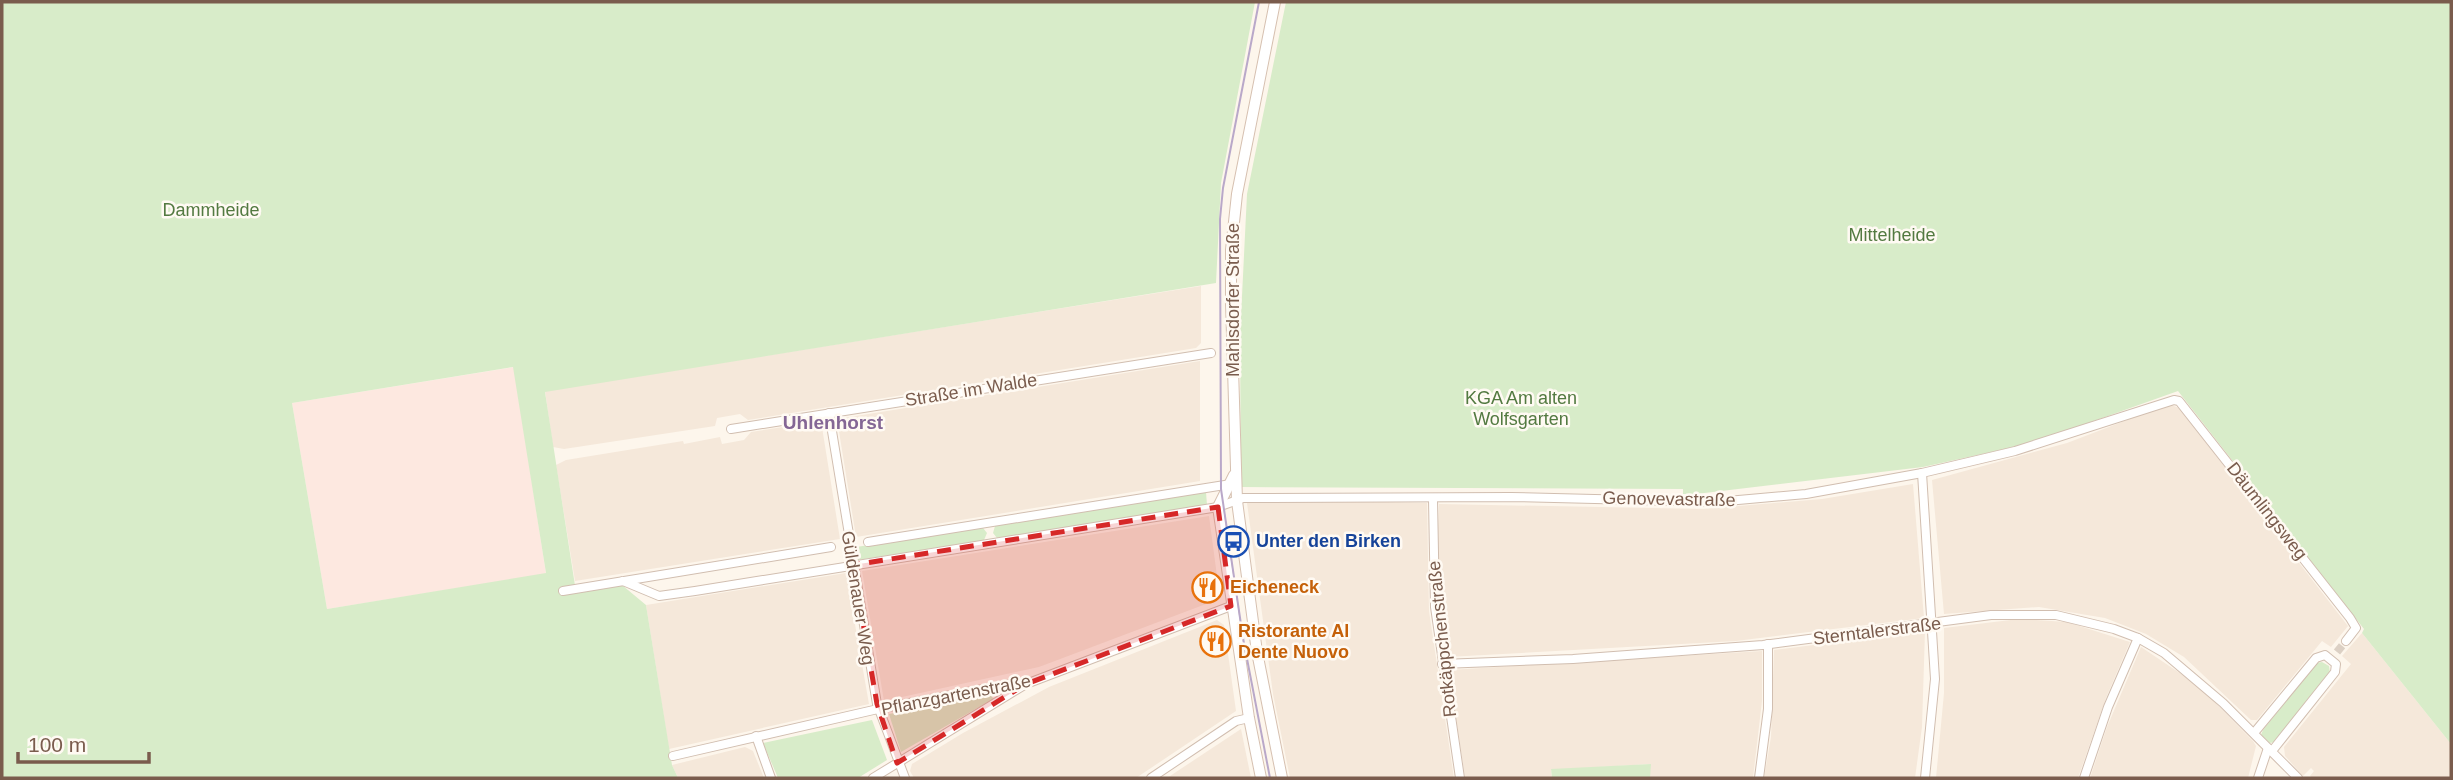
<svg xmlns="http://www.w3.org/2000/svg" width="2453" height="780" font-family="Helvetica,sans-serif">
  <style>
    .residential { fill: #f5e8da }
    .commercial { fill: #fde8e0 }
    .green { fill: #d8ecc9; fill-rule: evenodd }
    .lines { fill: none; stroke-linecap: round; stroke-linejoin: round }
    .street-tunnel { stroke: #dcd0c4; stroke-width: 8; stroke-dasharray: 8 4; stroke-linecap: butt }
    .street-casing { stroke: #d1beb0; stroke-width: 10 }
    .secondary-casing { stroke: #d6c0b0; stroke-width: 12 }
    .street { stroke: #fff; stroke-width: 8 }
    .secondary { stroke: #fff; stroke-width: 10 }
    .tram { stroke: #b9a8c9; stroke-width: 2 }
    .marked { fill: #d62828; fill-opacity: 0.2; stroke: #d62828; stroke-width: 5; stroke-dasharray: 14 9; stroke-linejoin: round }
    .labels { text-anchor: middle; stroke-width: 5; stroke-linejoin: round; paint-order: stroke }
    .park-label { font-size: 18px; fill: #537a41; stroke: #fffaf3 }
    .street-label { font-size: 18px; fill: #7a5c4d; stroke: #fffaf3 }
    .transit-label { font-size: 18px; font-weight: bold; fill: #164399; stroke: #fffaf3; text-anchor: start }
    .food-label { font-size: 18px; font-weight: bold; fill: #c56008; stroke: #fffaf3; text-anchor: start }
    .neighbourhood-label { font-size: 19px; font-weight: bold; fill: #846695; stroke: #fffaf3 }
  </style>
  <rect width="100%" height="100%" fill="#fdf6ec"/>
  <g class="residential">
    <polygon points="1201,286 1201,343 1196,348 748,420 740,414 717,418 715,426 564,449 553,447 545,391"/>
    <polygon points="1200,361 1200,481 856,537 837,419"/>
    <polygon points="2169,404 2179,408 2348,626 2331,647 2322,641 2257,720 2251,720 2184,657 2146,634 2105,618 2039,607 1944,614 1932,480 2067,443"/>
    <polygon points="821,421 840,539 575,581 556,465 566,460 683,441 684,444 720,437 722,444 744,440 751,432"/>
    <polygon points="1913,484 1924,618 1736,641 1447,657 1437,552 1439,504 1703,509 1822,499"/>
    <polygon points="1344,501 1427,503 1429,611 1454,778 1290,778 1273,694 1247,503"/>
    <polygon points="1209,516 1219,591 1214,601 1039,667 884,701 862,571"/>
    <polygon points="846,573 869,704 669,749 646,605"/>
    <polygon points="2019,619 2067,622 2130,642 2106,698 2078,778 1936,778 1944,693 1944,628"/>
    <polygon points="1217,620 1224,625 1236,711 1136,778 914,778 910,771 912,764 963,733 1049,687"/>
    <polygon points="1925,631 1922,727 1915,778 1764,778 1771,737 1774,650"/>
    <polygon points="2362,633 2451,744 2451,778 2312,778 2310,776 2314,771 2311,768 2303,776 2285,756 2284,747 2351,664 2342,656"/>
    <polygon points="2141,647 2199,686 2253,741 2256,746 2248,778 2090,778 2107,727"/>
    <polygon points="1762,651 1762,701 1753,778 1650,778 1650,764 1551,770 1552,778 1465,778 1449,670"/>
    <polygon points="1241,729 1251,778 1167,778"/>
    <polygon points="745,747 753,751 764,778 678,778 672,765"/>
  </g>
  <polygon class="commercial" points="514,367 546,574 327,609 292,403"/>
  <g class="green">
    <path d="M2,2H1255L1221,183L1216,283L545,392L576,592L622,585L646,605L672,765L678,778H2ZM513,367L546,573L327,609L292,403Z"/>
    <polygon points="1286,2 2451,2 2451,744 2362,633 2364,629 2178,391 2032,443 1923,467 1696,494 1683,494 1683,489 1241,487 1240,337 1247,194"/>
    <polygon points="1206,492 1207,505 997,538 993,533 995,526"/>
    <polygon points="983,528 987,533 984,540 858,560 856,547"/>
    <polygon points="2322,662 2329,666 2330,673 2276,742 2269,743 2261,735 2263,730 2316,663"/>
    <polygon points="991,694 993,699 901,752 889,714"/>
    <polygon points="872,720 887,760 858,778 778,778 763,743"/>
    <polygon points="1651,764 1650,778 1552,778 1551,769"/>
  </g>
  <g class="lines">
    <polyline class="street-tunnel" points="2337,652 2346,641"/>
    <defs>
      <g id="street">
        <polyline points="829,413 877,704 905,778"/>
        <polyline points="731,429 1211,353"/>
        <polyline points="1922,473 1935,679 1925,778"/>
        <polyline points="1433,499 1435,607 1460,778"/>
        <polyline points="868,542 1231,484"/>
        <polyline points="623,581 659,596 695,591 1218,507 1243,498 1511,497 1716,502 1806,494 1922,473 2015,451 2174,400 2179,401 2350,618 2356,628 2346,641"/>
        <polyline points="563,591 831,547"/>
        <polyline points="1442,664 1573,659 1763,645 1991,615 2056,615 2114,629 2138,638 2164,653 2223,703 2298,778"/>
        <polyline points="2254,733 2316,658 2325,655 2336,664 2335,672 2272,751"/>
        <polyline points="756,736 771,778"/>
        <polyline points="673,756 878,709 1015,683 1026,684 1231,606"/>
        <polyline points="873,778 1026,684"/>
        <polyline points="1151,778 1236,721 1249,718"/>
        <polyline points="1759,778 1768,709 1768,644"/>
        <polyline points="2084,778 2108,707 2138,638"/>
        <polyline points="2258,778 2268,748"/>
      </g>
      <g id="secondary">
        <polyline points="1275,2 1237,194 1231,250 1231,302 1237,501 1257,652 1282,778"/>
        <polyline points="1234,475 1218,507 1249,718 1261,778"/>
      </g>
    </defs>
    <use href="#street" class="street-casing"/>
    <use href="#secondary" class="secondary-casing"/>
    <use href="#street" class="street"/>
    <use href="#secondary" class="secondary"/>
    <polyline class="tram" points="1259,2 1223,188 1220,219 1221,489 1243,638 1270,778"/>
  </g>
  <path class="marked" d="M1218,507L1231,606L1026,684L897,763L877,704L853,565Z"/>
  <defs>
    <symbol id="bus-ring" viewBox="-11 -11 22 22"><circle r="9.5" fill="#fffaf3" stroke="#1a4fb4" stroke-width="1.5"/><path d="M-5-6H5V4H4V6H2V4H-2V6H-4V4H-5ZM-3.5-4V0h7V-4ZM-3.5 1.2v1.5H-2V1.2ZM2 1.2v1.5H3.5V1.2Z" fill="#1a4fb4"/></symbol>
    <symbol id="restaurant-ring" viewBox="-11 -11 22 22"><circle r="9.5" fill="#fffaf3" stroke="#e8710a" stroke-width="1.5"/><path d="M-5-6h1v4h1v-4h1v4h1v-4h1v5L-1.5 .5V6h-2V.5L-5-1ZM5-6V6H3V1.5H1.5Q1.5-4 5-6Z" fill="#e8710a"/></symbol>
  </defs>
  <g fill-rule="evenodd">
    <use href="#bus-ring" x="1216" y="524" width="35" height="35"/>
    <use href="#restaurant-ring" x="1190" y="570" width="35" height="35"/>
    <use href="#restaurant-ring" x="1198" y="624" width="35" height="35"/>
  </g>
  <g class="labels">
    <g class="park-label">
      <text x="211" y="216">Dammheide</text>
      <text x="1892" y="241">Mittelheide</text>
      <text x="1521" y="404">KGA Am alten<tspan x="1521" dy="21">Wolfsgarten</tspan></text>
    </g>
    <g class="street-label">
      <text transform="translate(1233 300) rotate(-90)" y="6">Mahlsdorfer Straße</text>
      <text transform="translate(971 390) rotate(-9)" y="6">Straße im Walde</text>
      <text transform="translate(1669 499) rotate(1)" y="6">Genovevastraße</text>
      <text transform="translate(2267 511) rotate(52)" y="6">Däumlingsweg</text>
      <text transform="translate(858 598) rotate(81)" y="6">Güldenauer Weg</text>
      <text transform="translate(1877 631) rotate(-7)" y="6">Sterntalerstraße</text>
      <text transform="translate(1442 639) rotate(-96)" y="6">Rotkäppchenstraße</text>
      <text transform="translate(956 695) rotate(-11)" y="6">Pflanzgartenstraße</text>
    </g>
    <g class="transit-label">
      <text x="1256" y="547">Unter den Birken</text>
    </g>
    <g class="food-label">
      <text x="1230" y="593">Eicheneck</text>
      <text x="1238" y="637">Ristorante Al<tspan x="1238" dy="21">Dente Nuovo</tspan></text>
    </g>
    <g class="neighbourhood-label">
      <text x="833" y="429">Uhlenhorst</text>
    </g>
  </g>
  <rect width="2453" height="780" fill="none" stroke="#7a5c4d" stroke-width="7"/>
  <path d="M18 752v10h131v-10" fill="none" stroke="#7a5c4d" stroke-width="3.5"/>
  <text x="28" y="752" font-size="21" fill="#7a5c4d" stroke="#fffaf3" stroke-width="5" paint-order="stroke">100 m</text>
</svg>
